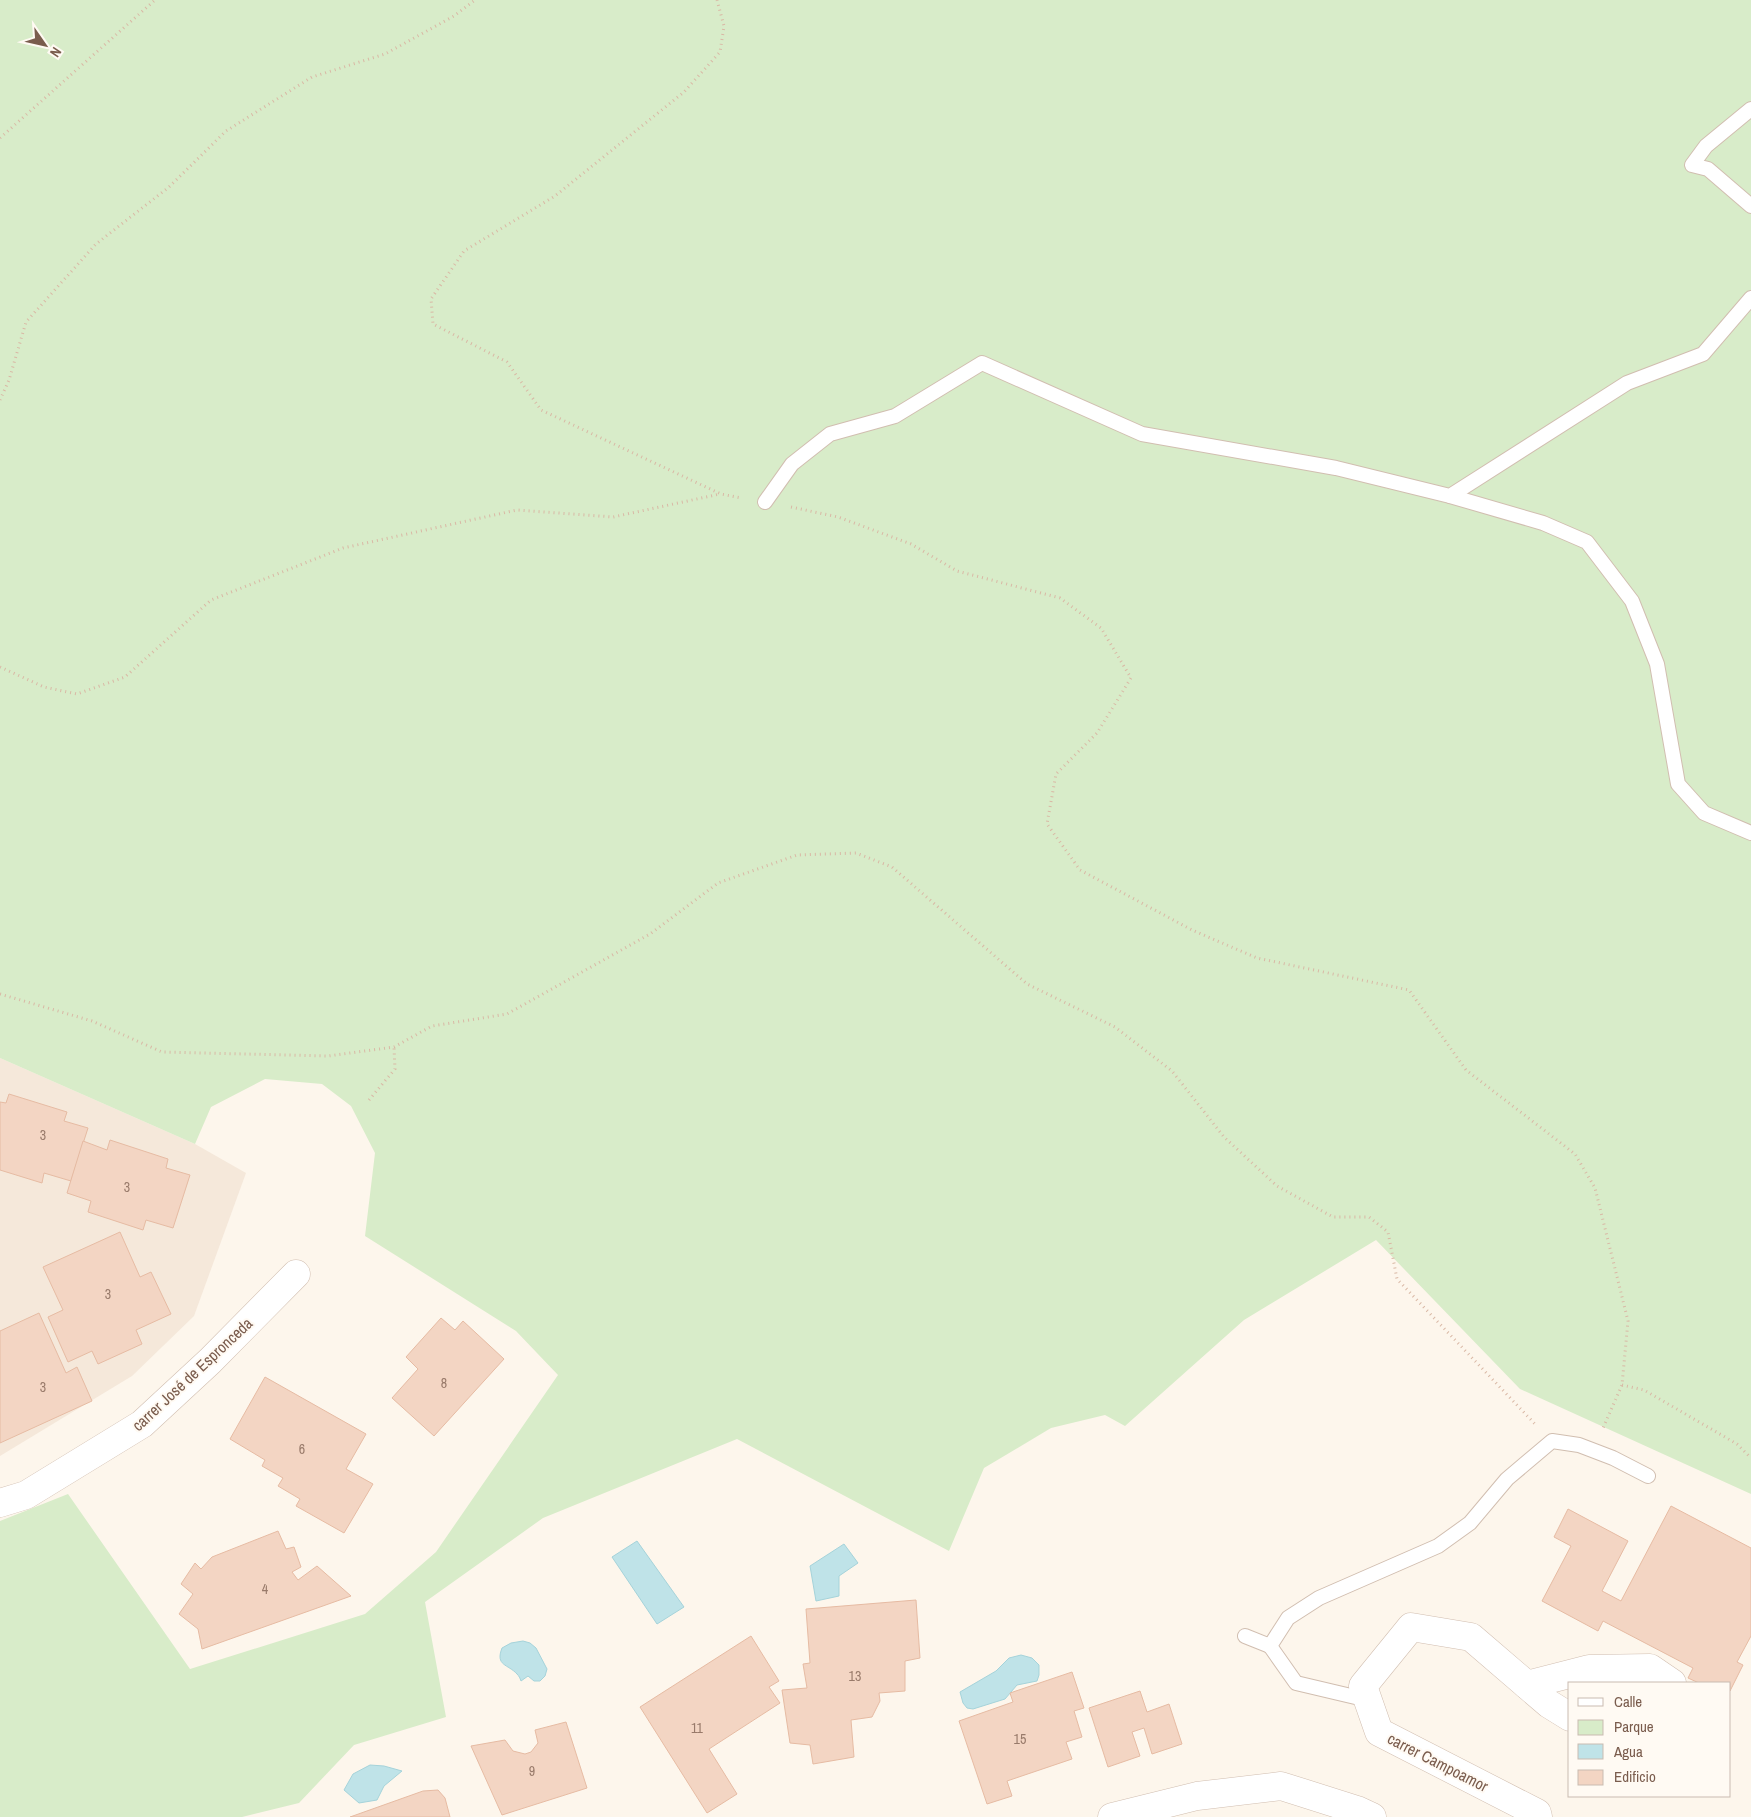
<svg xmlns="http://www.w3.org/2000/svg" width="1751" height="1817" font-family="'Archivo Narrow',sans-serif">
  <style>
    .residential { fill: #f5e8da }
    .green { fill: #d8ecc9 }
    .water { fill: #bfe3e8; stroke: #a5d3da }
    .building { fill: #f3d5c3; stroke: #e6bba3 }
    .lines { fill: none; stroke-linecap: round; stroke-linejoin: round }
    .lane-casing { stroke: #d1beb0; stroke-width: 16 }
    .street-casing { stroke: #d1beb0; stroke-width: 29 }
    .path { stroke: #d9b8a5; stroke-width: 3; stroke-dasharray: 1 4; stroke-linecap: butt }
    .lane { stroke: #fff; stroke-width: 14 }
    .street { stroke: #fff; stroke-width: 28 }
    .labels { text-anchor: middle; stroke-width: 4; stroke-linejoin: round; paint-order: stroke }
    .number-label { font-size: 14px; fill: #987a6a }
    .street-label { font-size: 16px; fill: #7a5c4d; stroke: #fffaf3 }
  </style>
  <rect width="100%" height="100%" fill="#fdf6ec"/>
  <polygon class="residential" points="0,1058 195,1144 246,1173 194,1316 132,1376 0,1456"/>
  <polygon class="green" points="0,0 1751,0 1751,1494 1520,1389 1376,1240 1244,1320 1125,1426 1105,1415 1051,1428 984,1468 949,1551 737,1439 543,1518 425,1602 446,1717 354,1745 299,1803 242,1817 0,1817 0,1521 68,1494 190,1669 365,1614 436,1552 558,1375 516,1331 365,1236 375,1153 351,1106 322,1084 265,1079 211,1107 195,1144 0,1058"/>
  <g class="water">
    <polygon points="637,1541 684,1607 657,1624 612,1557"/>
    <polygon points="844,1544 858,1563 839,1576 839,1596 816,1601 810,1566"/>
    <path d="M523,1641L530,1643L536,1648L547,1669L545,1676L540,1681H534L528,1676L521,1681C520,1678 519,1676 517,1674C508,1664 495,1666 502,1648L511,1643Z"/>
    <polygon points="1021,1655 1032,1658 1039,1665 1039,1675 1037,1681 1017,1685 1005,1699 973,1709 967,1708 963,1703 960,1692 996,1671 1009,1658"/>
    <polygon points="370,1765 384,1766 402,1771 384,1786 377,1800 359,1803 344,1790 353,1774"/>
  </g>
  <g class="building">
    <polygon points="9,1094 67,1112 64,1121 88,1128 71,1181 44,1173 42,1183 0,1170 0,1102 6,1103"/>
    <polygon points="110,1140 168,1159 166,1168 190,1175 173,1228 146,1220 143,1230 88,1212 91,1201 67,1193 83,1141 107,1150"/>
    <polygon points="120,1232 140,1277 151,1272 171,1314 136,1330 142,1344 98,1364 92,1351 68,1362 48,1317 63,1310 43,1267"/>
    <polygon points="39,1313 66,1373 77,1367 92,1401 0,1443 0,1331"/>
    <polygon points="441,1318 455,1330 463,1321 504,1359 434,1436 392,1398 418,1369 406,1357"/>
    <polygon points="265,1377 366,1434 346,1469 373,1484 344,1533 296,1506 300,1499 278,1486 283,1478 262,1466 265,1460 230,1439"/>
    <polygon points="1671,1506 1751,1548 1751,1636 1737,1662 1743,1665 1730,1691 1730,1683 1699,1683 1688,1678 1693,1668 1603,1621 1598,1631 1542,1601 1571,1546 1554,1537 1568,1509 1628,1541 1602,1591 1621,1601"/>
    <polygon points="278,1531 286,1549 294,1547 301,1567 292,1572 298,1580 317,1566 351,1596 202,1649 198,1629 179,1614 193,1594 181,1584 195,1563 201,1569 212,1557"/>
    <polygon points="916,1600 920,1658 905,1661 905,1691 879,1693 880,1701 872,1717 851,1720 854,1757 813,1764 810,1745 790,1743 782,1690 807,1688 803,1664 810,1663 806,1609"/>
    <polygon points="751,1636 779,1681 769,1687 780,1703 709,1749 737,1794 707,1813 640,1707"/>
    <polygon points="1072,1672 1084,1708 1074,1711 1082,1737 1066,1742 1072,1759 1007,1781 1012,1796 987,1804 959,1721 1013,1702 1010,1693"/>
    <polygon points="1140,1691 1147,1712 1169,1704 1182,1744 1152,1754 1144,1728 1132,1732 1140,1756 1108,1767 1089,1708"/>
    <polygon points="566,1722 587,1788 502,1815 471,1746 505,1740 513,1751 525,1754 531,1752 538,1743 535,1730"/>
    <polygon points="438,1790 445,1798 450,1817 350,1817 423,1791"/>
  </g>
  <g class="lines">
    <defs>
      <g id="lane">
        <polyline points="1751,109 1706,146 1692,165 1708,169 1751,206"/>
        <polyline points="1450,496 1543,523 1587,542 1632,601 1657,664 1678,784 1704,813 1751,833"/>
        <polyline points="765,502 792,464 830,434 895,416 982,363 1142,434 1336,468 1450,496 1627,383 1703,354 1751,298"/>
        <polyline points="1245,1636 1270,1646"/>
        <polyline points="1368,1700 1296,1683 1270,1646 1288,1618 1319,1598 1438,1546 1470,1523 1507,1479 1552,1441 1579,1445 1613,1458 1648,1476"/>
      </g>
      <g id="street">
        <polyline points="0,1503 26,1495 142,1424 210,1361 296,1274"/>
        <polyline points="1527,1685 1589,1669 1650,1668 1672,1683"/>
        <polyline points="1112,1817 1197,1796 1281,1786 1357,1810 1372,1817"/>
        <polyline points="1538,1817 1537,1813 1379,1732 1363,1686 1411,1627 1471,1637 1549,1704 1570,1717"/>
      </g>
    </defs>
    <use href="#lane" class="lane-casing"/>
    <use href="#street" class="street-casing"/>
    <g class="path">
      <polyline points="717,0 724,26 720,52 684,92 555,196 464,251 431,299 433,324 507,362 541,410 721,494 741,498"/>
      <polyline points="0,138 155,0"/>
      <polyline points="0,400 9,380 26,322 96,244 169,187 226,131 312,77 385,54 454,16 475,0"/>
      <polyline points="791,507 838,517 911,544 957,571 1060,598 1101,628 1131,678 1097,733 1056,774 1047,824 1080,870 1192,930 1257,958 1409,990 1466,1070 1575,1154 1595,1188 1628,1321 1622,1385 1603,1428"/>
      <polyline points="0,667 44,687 77,694 125,677 211,600 343,548 517,510 613,517 720,494"/>
      <polyline points="0,994 92,1021 162,1052 328,1056 394,1047 432,1026 507,1014 650,934 718,883 797,855 856,853 892,867 1027,984 1115,1027 1172,1071 1224,1137 1277,1186 1333,1217 1369,1217 1388,1232 1397,1279 1535,1424"/>
      <polyline points="369,1100 395,1069 394,1047"/>
      <polyline points="1622,1385 1644,1390 1737,1444 1751,1458"/>
    </g>
    <use href="#lane" class="lane"/>
    <use href="#street" class="street"/>
  </g>
  <g class="labels">
    <g class="number-label">
      <text x="43" y="1140">3</text>
      <text x="127" y="1192">3</text>
      <text x="108" y="1299">3</text>
      <text x="444" y="1388">8</text>
      <text x="43" y="1392">3</text>
      <text x="302" y="1454">6</text>
      <text x="265" y="1594">4</text>
      <text x="855" y="1681">13</text>
      <text x="697" y="1733">11</text>
      <text x="1020" y="1744">15</text>
      <text x="532" y="1776">9</text>
    </g>
    <g class="street-label">
      <text transform="translate(192 1374) rotate(-43)" y="6">carrer José de Espronceda</text>
      <text transform="translate(1438 1762) rotate(27)" y="6">carrer Campoamor</text>
    </g>
  </g>
  <rect x="1568" y="1682" width="162" height="115" fill="#fffaf3" stroke="#cabbb1"/>
  <rect x="1578" y="1698" width="25" height="8" fill="#ffffff" stroke="#cabbb1"/>
  <text x="1614" y="1707" font-size="15" fill="#7a5c4d">Calle</text>
  <rect x="1578" y="1720" width="25" height="15" fill="#d8ecc9" stroke="#cabbb1"/>
  <text x="1614" y="1732" font-size="15" fill="#7a5c4d">Parque</text>
  <rect x="1578" y="1744" width="25" height="15" fill="#bfe3e8" stroke="#cabbb1"/>
  <text x="1614" y="1757" font-size="15" fill="#7a5c4d">Agua</text>
  <rect x="1578" y="1770" width="25" height="15" fill="#f3d5c3" stroke="#cabbb1"/>
  <text x="1614" y="1782" font-size="15" fill="#7a5c4d">Edificio</text>
  <g transform="translate(45 45) rotate(124)" stroke="#fffaf3" stroke-width="4" paint-order="stroke">
  <path d="M0-4L9 19L0 12L-9 19Z" fill="#7a5c4d"/>
  <text y="-8" font-size="14" font-weight="bold" text-anchor="middle" fill="#7a5c4d">N</text>
  </g>
</svg>
